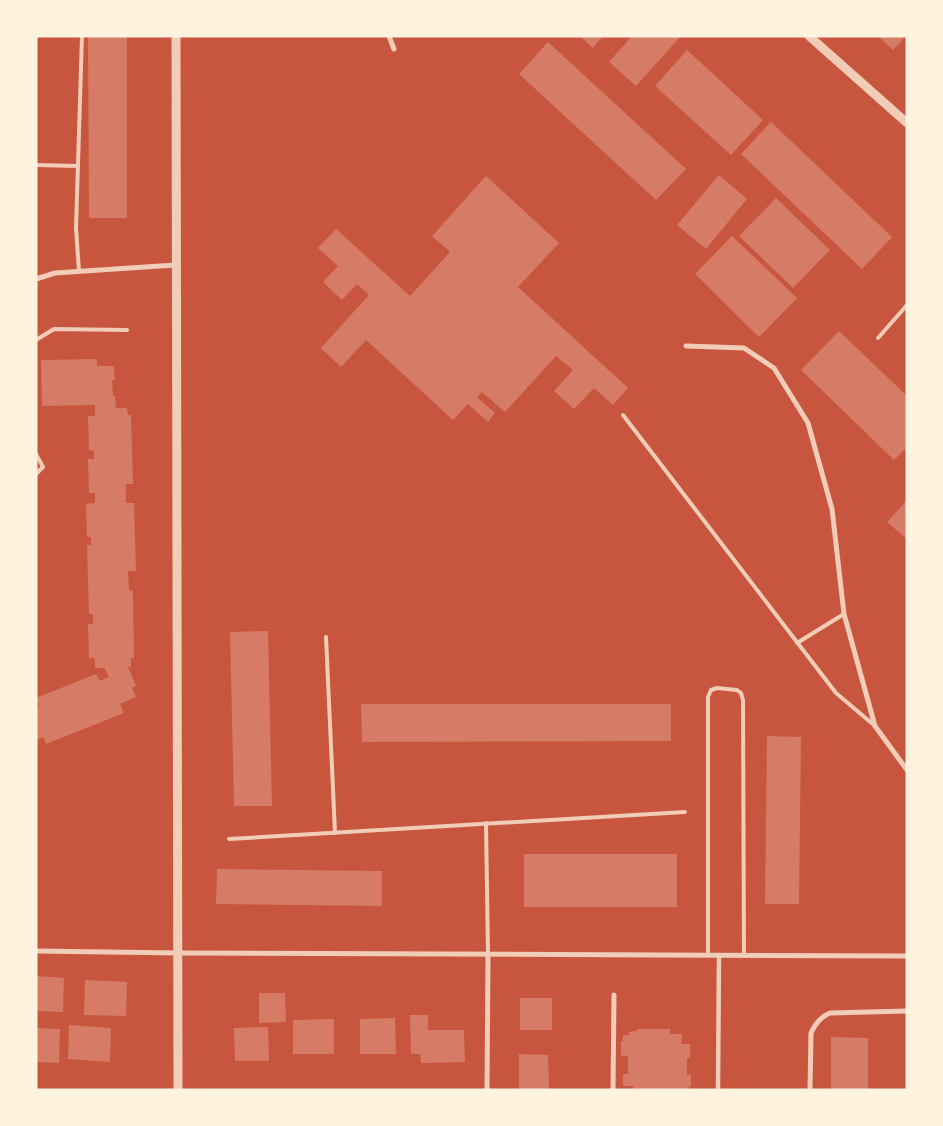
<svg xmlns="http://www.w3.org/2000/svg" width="943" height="1126" font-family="'Source Sans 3',sans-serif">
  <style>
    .building { fill: #d67c66 }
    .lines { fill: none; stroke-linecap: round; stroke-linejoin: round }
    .service { stroke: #f1ccb7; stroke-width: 4 }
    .pedestrian { stroke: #f1ccb7; stroke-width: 4.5 }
    .minor { stroke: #f1ccb7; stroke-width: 5 }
    .tertiary { stroke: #f1ccb7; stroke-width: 9 }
  </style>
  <rect width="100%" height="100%" fill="#c8553d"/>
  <g class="building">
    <polygon points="88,36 127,36 127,218 89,218"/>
    <polygon points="580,36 603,36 593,48"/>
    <polygon points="632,36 681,36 636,86 609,62"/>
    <polygon points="878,36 906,36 893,50"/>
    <polygon points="548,42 686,169 656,200 519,74"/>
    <polygon points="687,50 763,120 731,155 655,86"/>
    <polygon points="771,122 892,237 862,269 741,154"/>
    <polygon points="719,175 747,199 706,249 677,225"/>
    <polygon points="486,176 559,243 518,287 628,388 613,405 594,388 574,409 554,391 573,370 556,356 505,412 482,392 477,397 495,413 488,422 468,404 453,420 366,340 341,367 321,348 369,295 357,284 342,300 323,282 338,266 318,248 336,229 410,296 450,252 432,236"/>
    <polygon points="776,198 830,250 793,288 739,236"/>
    <polygon points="732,236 797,298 759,337 695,274"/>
    <polygon points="839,331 907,396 907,447 894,460 801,370"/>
    <polygon points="97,359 97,366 114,366 115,380 112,380 113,396 115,396 116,408 127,408 128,415 131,415 133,484 126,484 126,503 134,503 136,571 128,571 129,590 133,591 134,658 131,658 131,667 128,667 136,686 132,688 136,697 120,704 124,713 46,744 43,737 36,740 36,707 39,706 36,698 96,674 100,681 109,677 104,668 95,668 95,658 89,658 88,624 93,624 93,614 89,614 87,545 91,545 91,537 87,537 86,504 95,503 95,493 89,493 88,459 94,459 94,451 89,450 88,416 95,416 95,405 42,406 41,360"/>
    <polygon points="907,500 907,539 887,522"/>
    <polygon points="268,631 272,806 234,806 230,632"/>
    <polygon points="361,704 671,704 671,741 362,742"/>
    <polygon points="767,736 801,737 799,904 765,904"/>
    <rect x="524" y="854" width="153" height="53"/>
    <polygon points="217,869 382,871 382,906 216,904"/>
    <polygon points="36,976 64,978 63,1012 36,1011"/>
    <polygon points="85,980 127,982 126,1016 84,1015"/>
    <polygon points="259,993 285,993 286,1022 259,1023"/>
    <rect x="520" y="998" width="32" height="32"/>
    <polygon points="410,1015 428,1015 428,1030 464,1030 465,1062 421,1063 420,1054 411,1054"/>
    <polygon points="395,1018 396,1054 360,1054 360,1019"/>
    <polygon points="334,1019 334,1054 293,1054 293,1020"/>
    <polygon points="69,1025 111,1028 110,1062 68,1059"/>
    <polygon points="268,1027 269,1061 235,1061 234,1028"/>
    <polygon points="36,1028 60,1029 59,1063 36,1062"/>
    <polygon points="637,1029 670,1029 670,1034 682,1034 681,1044 690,1044 690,1058 687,1058 687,1075 691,1075 691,1087 689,1086 689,1090 633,1090 633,1086 623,1086 623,1074 628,1074 628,1056 621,1056 621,1041 623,1041 623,1035 629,1035 629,1032 637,1031"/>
    <polygon points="831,1037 868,1038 868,1090 831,1090"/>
    <polygon points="519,1054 548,1055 549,1090 519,1090"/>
  </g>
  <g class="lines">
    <g class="service">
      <polyline points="36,37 36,36"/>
      <polyline points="36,165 78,166"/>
      <polyline points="79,271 76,228 82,36"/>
      <polyline points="878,338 907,305"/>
      <polyline points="36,340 54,329 127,330"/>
      <polyline points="623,415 836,693 875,726"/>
      <polyline points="36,454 43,467 36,474"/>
      <polyline points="326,637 335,833"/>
      <polyline points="797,643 844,614"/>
      <polyline points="486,823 488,954"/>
      <polyline points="229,839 685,812"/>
      <polyline points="708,955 708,697 711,690 717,688 737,690 741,693 743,700 744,955"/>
    </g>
    <polyline class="pedestrian" points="718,1090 719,955"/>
    <g class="minor">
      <polyline points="389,36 394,49"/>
      <polyline points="36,279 55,273 175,265"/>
      <polyline points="686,346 744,348 774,368 808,423 832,509 844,614 875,726 907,770"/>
      <polyline points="36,951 179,953 907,956"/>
      <polyline points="487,1090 488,954"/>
      <polyline points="613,1090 614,995"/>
      <path d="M810,1090L811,1033C815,1024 820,1017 830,1013L907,1011"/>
    </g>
    <g class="tertiary">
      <path d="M176,36C174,387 180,739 178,1090"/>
      <polyline points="809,36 907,123"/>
    </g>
  </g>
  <rect width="943" height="1126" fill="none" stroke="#fff3e0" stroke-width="75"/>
</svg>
